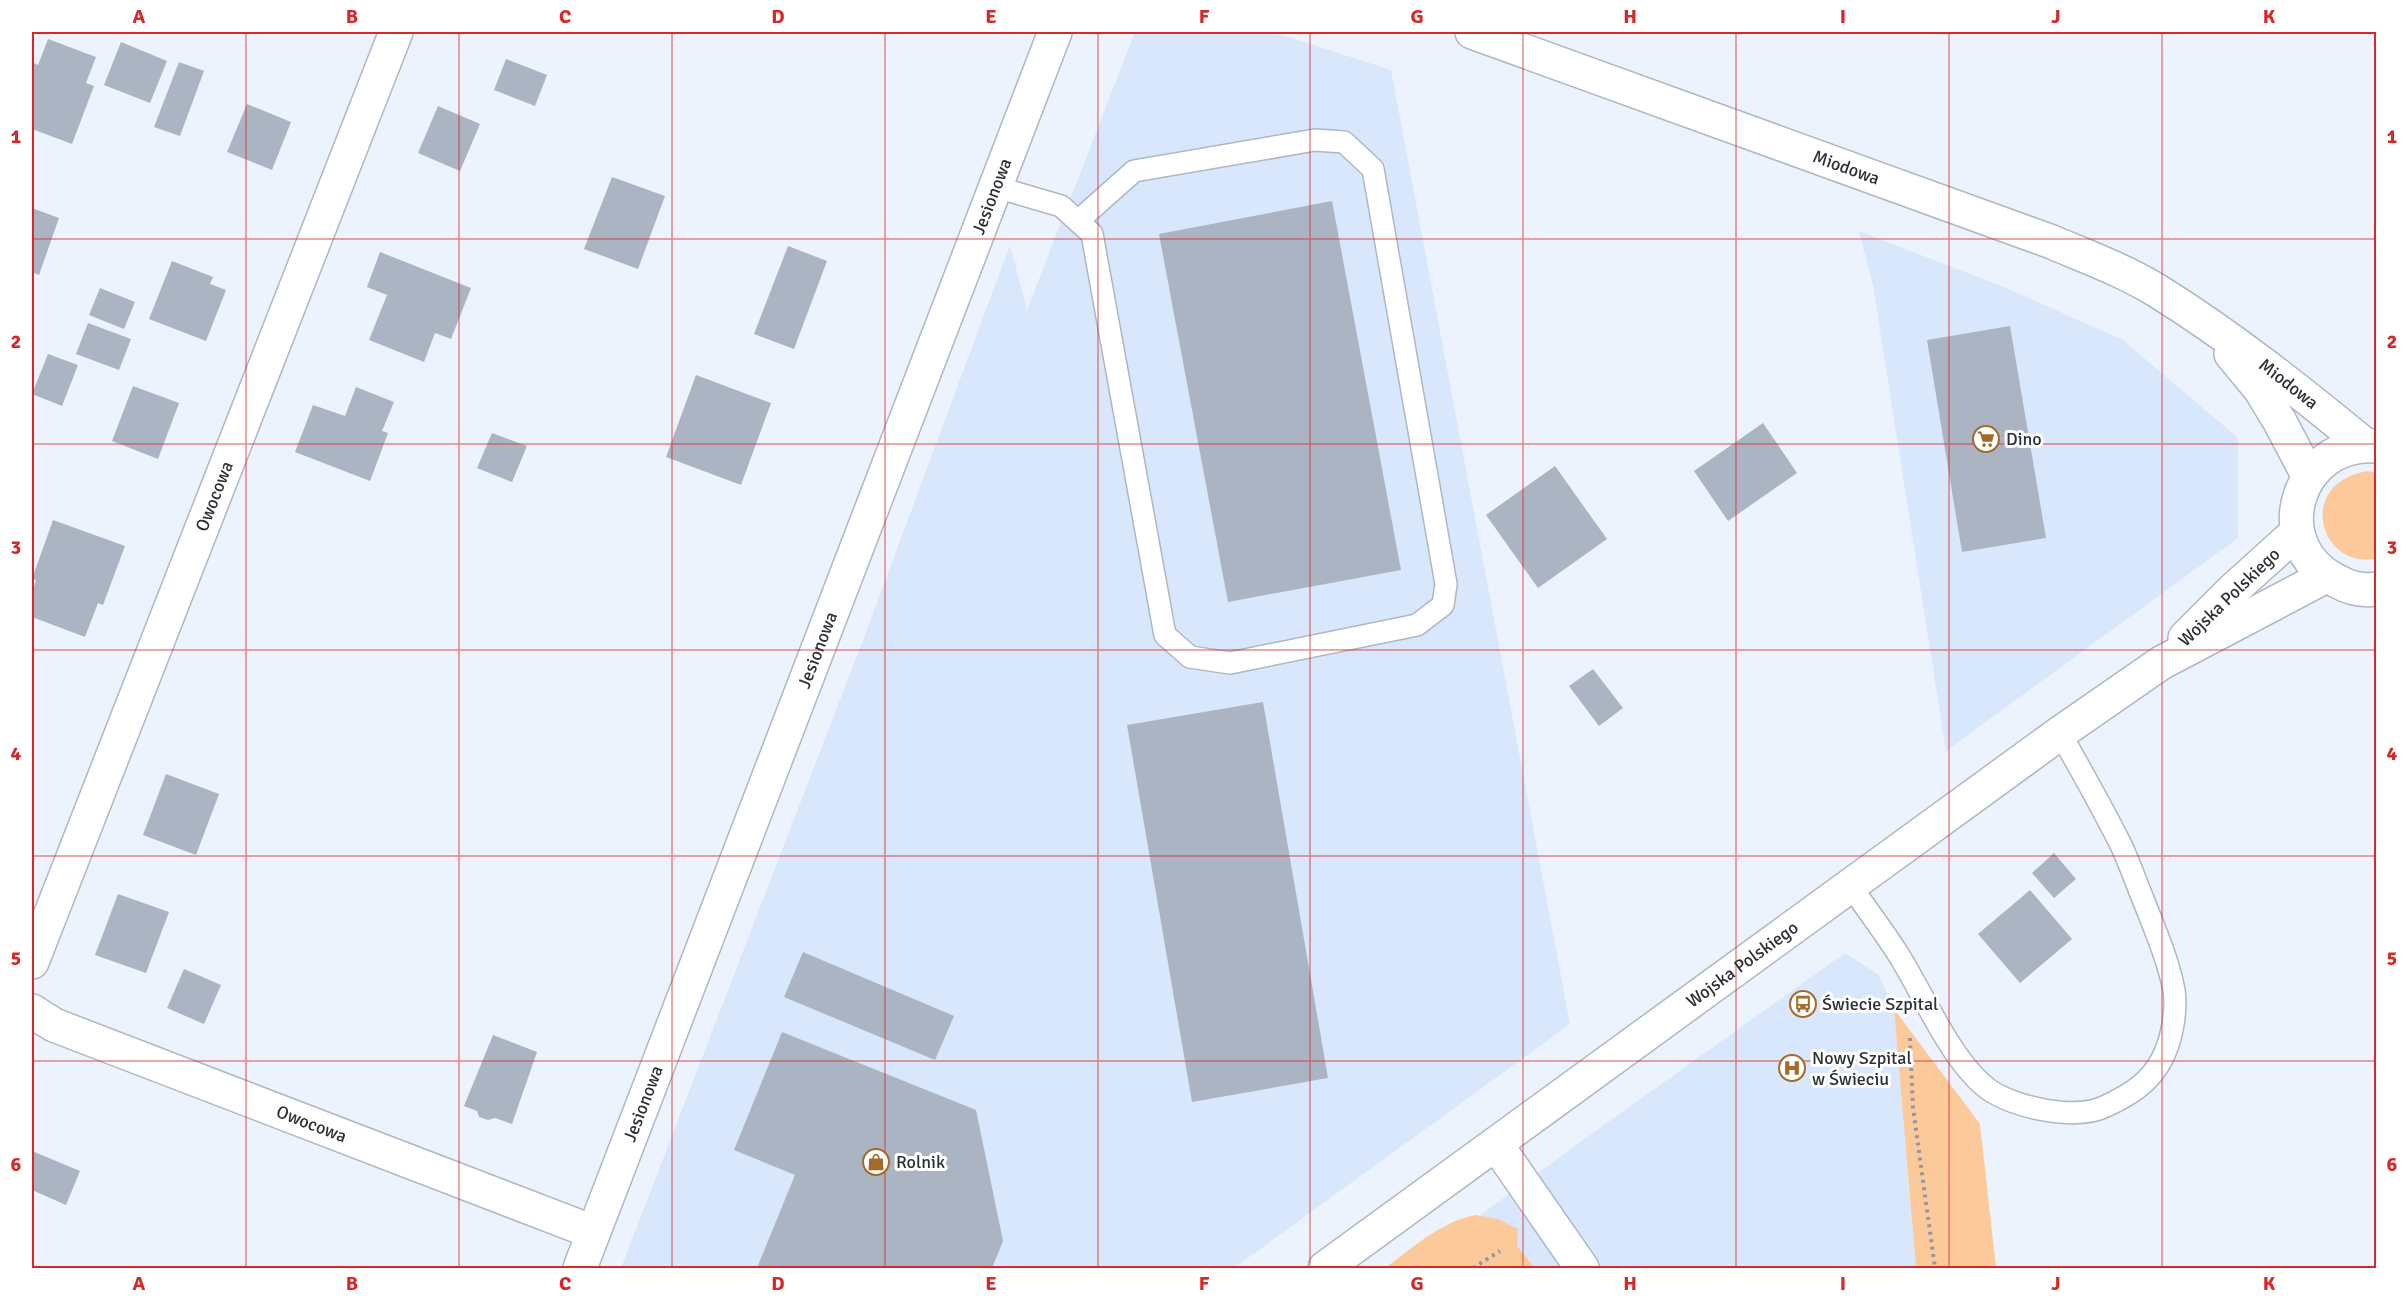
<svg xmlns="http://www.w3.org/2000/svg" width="2408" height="1300" font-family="Signika,sans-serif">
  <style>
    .built { fill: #d8e7fc }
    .green { fill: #fcca9a }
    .building { fill: #abb4c3 }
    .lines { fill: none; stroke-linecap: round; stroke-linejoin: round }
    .lane-casing { stroke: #aeb7c6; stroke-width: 24 }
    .street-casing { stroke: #aeb7c6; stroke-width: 36 }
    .secondary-casing { stroke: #aeb7c6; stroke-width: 36 }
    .path { stroke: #9398a0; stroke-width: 4; stroke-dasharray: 3 4.5; stroke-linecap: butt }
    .lane { stroke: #fff; stroke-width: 21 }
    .street { stroke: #fff; stroke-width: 33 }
    .secondary { stroke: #fff; stroke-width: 33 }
    .grid { fill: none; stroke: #d62828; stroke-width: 1.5; stroke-opacity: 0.55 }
    .labels { text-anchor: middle; stroke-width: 6; stroke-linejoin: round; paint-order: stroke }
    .street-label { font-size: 18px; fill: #2c3036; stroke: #fff }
    .poi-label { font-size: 18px; fill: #2c3036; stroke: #fff; text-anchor: start }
    .neatline { fill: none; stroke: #d62828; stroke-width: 2 }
    .grid-label { font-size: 20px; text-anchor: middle; font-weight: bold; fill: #d62828 }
  </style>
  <rect width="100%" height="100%" fill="#edf3fc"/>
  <g class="built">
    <polygon points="1135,32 1273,32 1391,70 1570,1024 1234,1268 621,1268 865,635 1010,245 1027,310"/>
    <polygon points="1859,231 2006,288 2123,340 2238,438 2238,538 1946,751 1873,285"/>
    <polygon points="1845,953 1879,975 1894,1009 1916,1268 1408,1268 1601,1127"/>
  </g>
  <g class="green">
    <path d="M2368,471L2376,473V558C2323,572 2292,484 2368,471Z"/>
    <polygon points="1894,1009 1980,1124 1996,1268 1916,1268"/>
    <path d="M1476,1215L1498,1219L1518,1229L1517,1246L1535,1268H1385C1413,1248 1441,1221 1476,1215Z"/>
  </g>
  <g class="building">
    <polygon points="48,39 96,57 86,83 94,86 72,144 32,129 32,62 38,65"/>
    <polygon points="121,42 167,61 150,103 104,85"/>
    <polygon points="506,59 547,75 535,106 494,90"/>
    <polygon points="179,62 204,71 180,136 154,127"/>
    <polygon points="247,104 291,122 272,170 227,152"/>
    <polygon points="438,106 480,124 460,171 418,153"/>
    <polygon points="612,177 665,196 638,269 584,249"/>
    <polygon points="1332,201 1401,570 1228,602 1159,234"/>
    <polygon points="32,208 59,218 39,275 32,272"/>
    <polygon points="788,246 827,261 794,349 754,334"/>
    <polygon points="380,252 471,288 451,339 435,333 424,362 369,340 387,295 367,287"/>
    <polygon points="172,261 213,277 210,284 226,290 206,341 149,319"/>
    <polygon points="100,288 135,302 124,329 89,315"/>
    <polygon points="88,323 131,339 119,370 76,354"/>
    <polygon points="2010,326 2046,538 1962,552 1927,340"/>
    <polygon points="48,354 78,365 62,406 32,394"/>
    <polygon points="696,375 771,403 741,485 666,457"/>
    <polygon points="133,386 179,403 158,459 112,441"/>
    <polygon points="356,387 394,402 382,431 388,433 370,481 295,452 313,405 345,416"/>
    <polygon points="1763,423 1797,473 1728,521 1694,471"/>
    <polygon points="492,433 527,446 512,482 477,468"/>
    <polygon points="1555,466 1607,539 1538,588 1486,515"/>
    <polygon points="53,520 125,546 103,605 98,603 85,637 32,617 32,593 36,580 32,579"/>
    <polygon points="1593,669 1623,708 1599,726 1569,686"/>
    <polygon points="1263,702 1328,1078 1192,1102 1127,725"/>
    <polygon points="166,774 219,794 196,855 143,835"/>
    <polygon points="2054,853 2076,879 2054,898 2032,873"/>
    <polygon points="2030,890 2072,939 2020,983 1978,934"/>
    <polygon points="118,894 169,912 146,973 95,955"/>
    <polygon points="803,952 954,1016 935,1060 784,997"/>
    <polygon points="184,969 221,985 204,1024 167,1008"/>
    <polygon points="782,1032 976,1110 1003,1241 992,1268 757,1268 795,1175 734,1150"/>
    <polygon points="493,1035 537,1052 512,1124 495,1118 488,1120 479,1117 477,1111 464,1106"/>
    <polygon points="32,1151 80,1171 66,1205 32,1190"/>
  </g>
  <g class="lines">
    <defs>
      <g id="lane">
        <polyline points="996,187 1061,206 1092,234 1165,635 1190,657 1230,663 1417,625 1443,605 1446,584 1373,169 1344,142 1315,140 1134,171 1078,221"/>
        <path d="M1851,886C1867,910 1885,933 1900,957C1924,996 1952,1062 1988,1089C2014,1108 2077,1121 2106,1106C2130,1095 2151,1082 2163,1057C2172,1039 2177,1010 2174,990C2168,960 2156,932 2145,904C2137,885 2130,864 2121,845C2102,807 2081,770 2060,733"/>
      </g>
      <g id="street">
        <path id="s1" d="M32,962L396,32"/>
        <path id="s2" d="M32,1011L54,1025L593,1232"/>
        <polyline points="1496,1144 1582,1268"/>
      </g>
      <g id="secondary">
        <path id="s3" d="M1472,32L2052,242C2087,257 2123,270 2156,290C2230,336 2298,390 2365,445"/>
        <polyline points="2231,354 2260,389 2280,422 2309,477"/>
        <path d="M2376,446C2297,440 2264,545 2337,581C2349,588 2363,591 2376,589"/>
        <polyline points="2185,638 2234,589 2297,532"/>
        <path id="s4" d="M580,1268L1055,32"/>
        <path id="s5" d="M1325,1268L2060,733L2161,663L2326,576"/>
      </g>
    </defs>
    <use href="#lane" class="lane-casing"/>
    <use href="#street" class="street-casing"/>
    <use href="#secondary" class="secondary-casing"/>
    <g class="path">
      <polyline points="1910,1038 1913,1108 1935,1268"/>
      <polyline points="1473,1268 1500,1251"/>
    </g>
    <use href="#lane" class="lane"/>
    <use href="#street" class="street"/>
    <use href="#secondary" class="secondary"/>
  </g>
  <path class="grid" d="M246,32V1268M459,32V1268M672,32V1268M885,32V1268M1098,32V1268M1310,32V1268M1523,32V1268M1736,32V1268M1949,32V1268M2162,32V1268M32,239H2376M32,444H2376M32,650H2376M32,856H2376M32,1061H2376"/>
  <defs>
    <symbol id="supermarket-ring" viewBox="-11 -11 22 22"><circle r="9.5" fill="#fff" stroke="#a46a29" stroke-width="1.5"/><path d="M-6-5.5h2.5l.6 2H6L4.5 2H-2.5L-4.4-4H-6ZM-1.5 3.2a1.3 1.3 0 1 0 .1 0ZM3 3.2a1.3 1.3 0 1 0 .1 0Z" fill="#a46a29"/></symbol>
    <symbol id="bus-ring" viewBox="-11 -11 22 22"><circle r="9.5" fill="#fff" stroke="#a46a29" stroke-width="1.5"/><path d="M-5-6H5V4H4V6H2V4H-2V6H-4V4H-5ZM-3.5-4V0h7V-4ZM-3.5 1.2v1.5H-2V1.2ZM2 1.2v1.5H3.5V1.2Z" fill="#a46a29"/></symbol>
    <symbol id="hospital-ring" viewBox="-11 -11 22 22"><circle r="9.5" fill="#fff" stroke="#a46a29" stroke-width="1.5"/><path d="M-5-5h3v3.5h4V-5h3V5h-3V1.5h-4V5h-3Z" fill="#a46a29"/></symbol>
    <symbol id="shop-ring" viewBox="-11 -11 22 22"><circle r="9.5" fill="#fff" stroke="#a46a29" stroke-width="1.5"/><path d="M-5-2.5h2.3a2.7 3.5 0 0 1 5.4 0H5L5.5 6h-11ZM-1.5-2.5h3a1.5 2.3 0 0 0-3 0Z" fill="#a46a29"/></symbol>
  </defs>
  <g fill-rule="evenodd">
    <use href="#supermarket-ring" x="1971" y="424" width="30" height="30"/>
    <use href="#bus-ring" x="1788" y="989" width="30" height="30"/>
    <use href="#hospital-ring" x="1777" y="1053" width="30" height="30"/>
    <use href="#shop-ring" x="861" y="1147" width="30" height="30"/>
  </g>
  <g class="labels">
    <g class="street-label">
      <text dy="6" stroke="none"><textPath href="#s3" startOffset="398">Miodowa</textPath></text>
      <text dy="6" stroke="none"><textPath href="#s4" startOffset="1148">Jesionowa</textPath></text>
      <text dy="6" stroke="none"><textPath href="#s3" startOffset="894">Miodowa</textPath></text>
      <text dy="6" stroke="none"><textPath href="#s1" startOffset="500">Owocowa</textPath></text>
      <text transform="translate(2229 597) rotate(-44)" y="6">Wojska Polskiego</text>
      <text dy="6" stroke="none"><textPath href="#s4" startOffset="662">Jesionowa</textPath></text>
      <text dy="6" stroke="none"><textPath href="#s5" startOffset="516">Wojska Polskiego</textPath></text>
      <text dy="6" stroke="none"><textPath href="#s4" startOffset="176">Jesionowa</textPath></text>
      <text dy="6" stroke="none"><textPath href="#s2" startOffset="302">Owocowa</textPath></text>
    </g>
    <g class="poi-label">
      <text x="2006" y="445">Dino</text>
      <text x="1822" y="1010">Świecie Szpital</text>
      <text x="1812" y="1064">Nowy Szpital<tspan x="1812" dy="21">w Świeciu</tspan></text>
      <text x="896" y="1168">Rolnik</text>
    </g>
  </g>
  <rect width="2408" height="1300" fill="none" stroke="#ffffff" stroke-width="66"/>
  <rect x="33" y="33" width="2342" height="1234" class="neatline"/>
  <g class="grid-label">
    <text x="139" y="23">A</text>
    <text x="352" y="23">B</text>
    <text x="565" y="23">C</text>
    <text x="778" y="23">D</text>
    <text x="991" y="23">E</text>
    <text x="1204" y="23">F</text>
    <text x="1417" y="23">G</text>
    <text x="1630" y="23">H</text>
    <text x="1843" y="23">I</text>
    <text x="2056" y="23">J</text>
    <text x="2269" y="23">K</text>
    <text x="16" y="143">1</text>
    <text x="2392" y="143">1</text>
    <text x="16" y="348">2</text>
    <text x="2392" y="348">2</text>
    <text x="16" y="554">3</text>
    <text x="2392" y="554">3</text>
    <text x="16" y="760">4</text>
    <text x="2392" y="760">4</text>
    <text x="16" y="965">5</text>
    <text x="2392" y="965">5</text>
    <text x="16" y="1171">6</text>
    <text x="2392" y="1171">6</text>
    <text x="139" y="1290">A</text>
    <text x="352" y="1290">B</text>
    <text x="565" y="1290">C</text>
    <text x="778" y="1290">D</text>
    <text x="991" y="1290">E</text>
    <text x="1204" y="1290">F</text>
    <text x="1417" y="1290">G</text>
    <text x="1630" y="1290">H</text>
    <text x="1843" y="1290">I</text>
    <text x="2056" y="1290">J</text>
    <text x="2269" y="1290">K</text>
  </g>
</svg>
